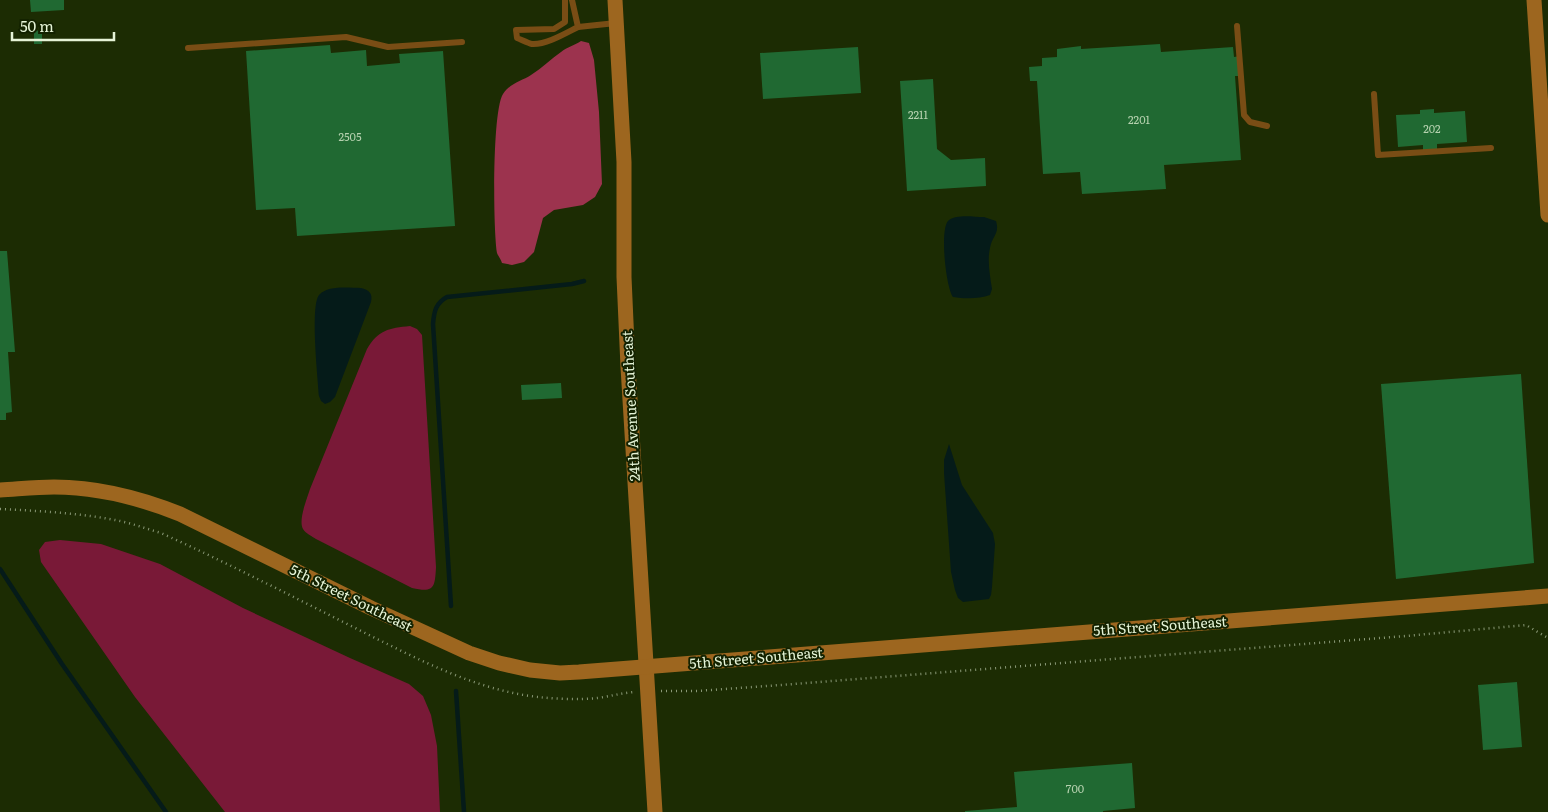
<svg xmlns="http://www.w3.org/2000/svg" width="1548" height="812" font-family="Literata,serif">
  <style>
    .green { fill: #791937 }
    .forest { fill: #9c334e }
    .water { fill: #051b19 }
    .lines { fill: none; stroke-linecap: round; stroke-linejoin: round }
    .stream { stroke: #051b19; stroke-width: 4.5 }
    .building { fill: #206932 }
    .path { stroke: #8a9977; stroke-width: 2.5; stroke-dasharray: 1 4; stroke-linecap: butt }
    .lane { stroke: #794d15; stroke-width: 6 }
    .secondary { stroke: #9d661f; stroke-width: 15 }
    .labels { text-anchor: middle; stroke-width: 4; stroke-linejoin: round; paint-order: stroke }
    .number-label { font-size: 11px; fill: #b4d1ae }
    .street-label { font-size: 14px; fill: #e6f4d7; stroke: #132200 }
  </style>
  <rect width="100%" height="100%" fill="#1c2c03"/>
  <g class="green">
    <path d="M410,326L417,329L422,335L436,567C435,588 434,593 412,588L316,539C312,536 306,534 303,529C298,520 307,499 310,489L367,349C378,330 389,328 410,326Z"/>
    <polygon points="60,540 101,544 160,564 243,608 350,658 409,684 423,696 431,715 437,746 440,812 225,812 135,697 41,562 39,550 45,542"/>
  </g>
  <path class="forest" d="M581,41L589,43L594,60L599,112L602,184L595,197L583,205L554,210L543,218L534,252L524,262L512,265L502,263C501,259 498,256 497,253C493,229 492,111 503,94C510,83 522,81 531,75C542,68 551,59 561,52C567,47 575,45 581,41Z"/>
  <g class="water">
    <path d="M984,217L996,221C1000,234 992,236 990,248C987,260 990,276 992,289L990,295C979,299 965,299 953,297C946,288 939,227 949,220C957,214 974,217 984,217Z"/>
    <path d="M361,288C369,290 373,293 371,302L335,397L330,402L325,404L321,401L319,396C318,379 310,306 319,295C328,285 349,288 361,288Z"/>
    <polygon points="949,444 962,485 993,533 995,544 992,587 991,595 989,599 963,602 958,598 955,590 951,572 944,473 944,460"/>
  </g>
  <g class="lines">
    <g class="stream">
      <polyline points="0,569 62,664 166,812"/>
      <path d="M451,606L433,324C434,311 436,303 447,297L572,284L584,281"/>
      <polyline points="456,691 464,812"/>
    </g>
  </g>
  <g class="building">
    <polygon points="30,0 64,0 64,10 31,12"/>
    <polygon points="42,30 42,44 34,44 34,31"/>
    <polygon points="1160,44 1161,52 1233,47 1234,57 1240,56 1241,76 1235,76 1241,160 1164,165 1166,189 1082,194 1080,172 1043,174 1037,81 1030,81 1029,67 1042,66 1042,58 1057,57 1057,49 1081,46 1081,49"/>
    <polygon points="330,45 331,53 366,50 367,66 400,63 399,54 443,51 455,226 297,236 295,208 256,210 246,51"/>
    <polygon points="858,47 861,93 763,99 760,53"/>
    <polygon points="933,79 937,149 951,160 985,158 986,186 907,191 900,81"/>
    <polygon points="1434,109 1434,113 1465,111 1467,142 1437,144 1437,150 1423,151 1423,145 1398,147 1396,115 1420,114 1420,110"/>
    <polygon points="0,251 7,251 15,352 8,352 12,412 6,413 6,420 0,420"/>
    <polygon points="1521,374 1534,563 1396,579 1381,384"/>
    <polygon points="561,383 562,398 522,400 521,385"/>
    <polygon points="1517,682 1522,747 1483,750 1478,685"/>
    <polygon points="1132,763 1135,808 1103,811 1103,812 965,812 965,811 1017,807 1014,772"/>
  </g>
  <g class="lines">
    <g class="path">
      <path d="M0,509C40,511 81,513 120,521C134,524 147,529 161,533C230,564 297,599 365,633C420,660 476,690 538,697C557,699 579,700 598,698C611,696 622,693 635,692"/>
      <polyline points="661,691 697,691 781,685 1406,636 1526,625 1548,638"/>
    </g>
    <g class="lane">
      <path d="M565,0V22L554,29L516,30L517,38C522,40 528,43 532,44C546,45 566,33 578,27L572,0"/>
      <polyline points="1237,26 1244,115 1250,122 1267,126"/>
      <polyline points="578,27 616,23"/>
      <polyline points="188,48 346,37 388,47 462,42"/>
      <polyline points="1374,94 1378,155 1491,148"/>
    </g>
    <g class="secondary">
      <polyline points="615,0 624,162 624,277 628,367 655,812"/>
      <polyline points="1534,0 1548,215"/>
      <path d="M0,490C18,489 36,487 54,487C97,487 140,498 180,514L371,608L469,653L499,663L530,670L560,673L579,672L1548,596"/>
    </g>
  </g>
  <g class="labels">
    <g class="number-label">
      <text x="918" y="119">2211</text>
      <text x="1139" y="124">2201</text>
      <text x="1432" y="133">202</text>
      <text x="350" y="141">2505</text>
      <text x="1075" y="793">700</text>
    </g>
    <g class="street-label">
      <text transform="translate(631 406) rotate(-93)" y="5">24th Avenue Southeast</text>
      <text transform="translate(351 598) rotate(26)" y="5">5th Street Southeast</text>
      <text transform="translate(1160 626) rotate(-4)" y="5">5th Street Southeast</text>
      <text transform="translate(756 658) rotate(-5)" y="5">5th Street Southeast</text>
    </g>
  </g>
  <path d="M12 32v8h102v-8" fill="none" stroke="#e6f4d7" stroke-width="2.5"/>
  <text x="20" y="32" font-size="15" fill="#e6f4d7" stroke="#132200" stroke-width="4" paint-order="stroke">50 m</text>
</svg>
